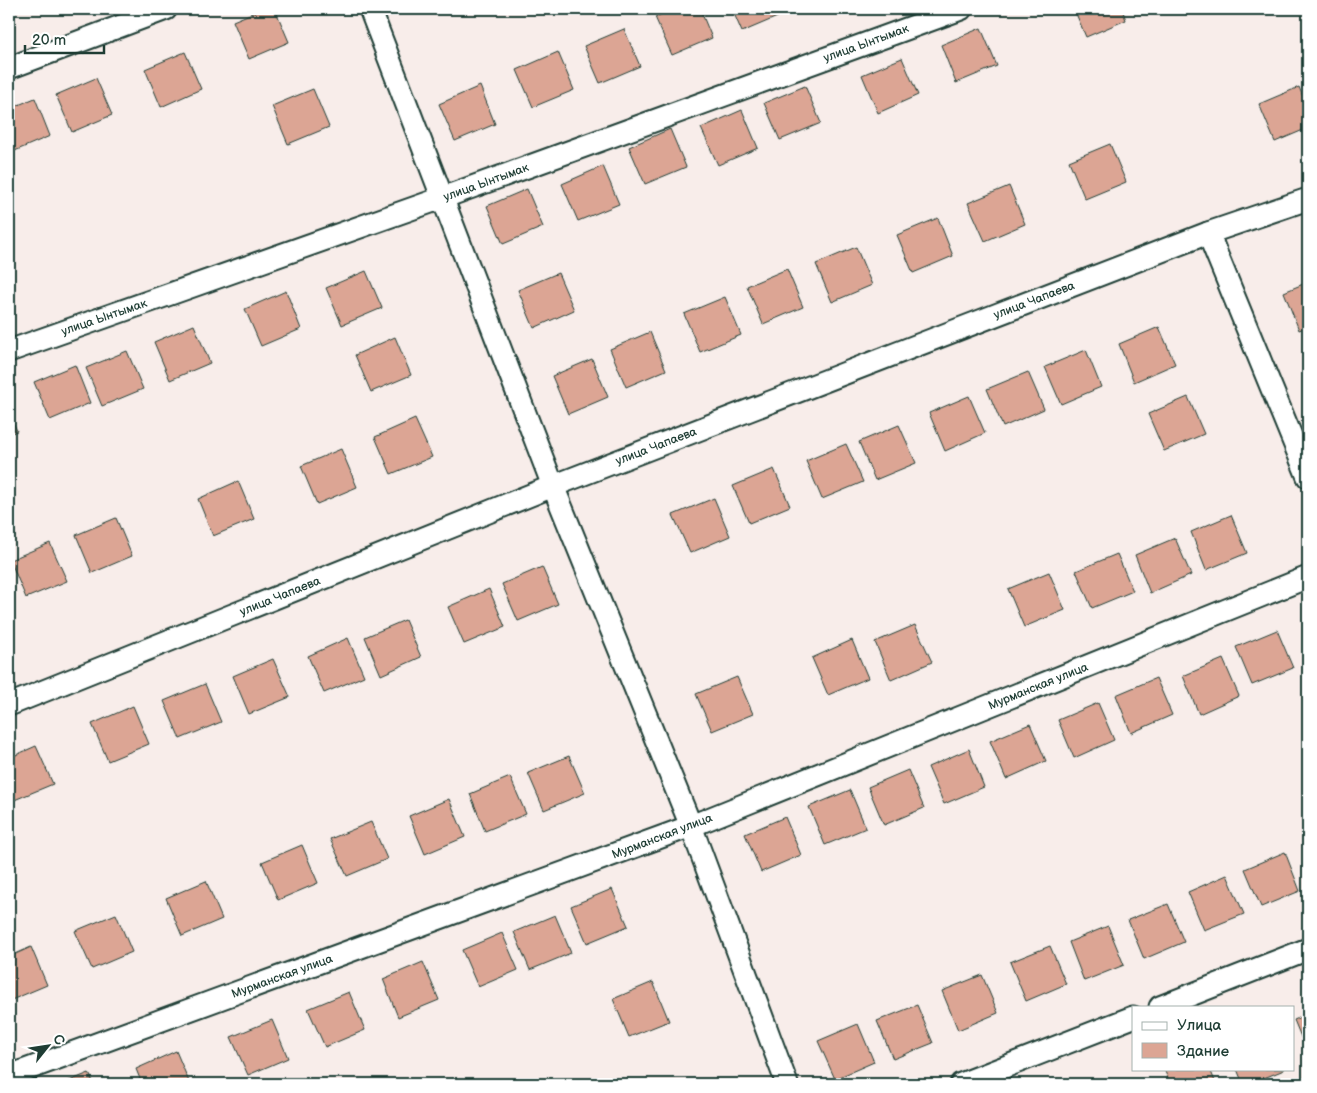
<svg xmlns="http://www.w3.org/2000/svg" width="1317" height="1093" font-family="'Balsamiq Sans',sans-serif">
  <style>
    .building { fill: #dca594; stroke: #1f3d34 }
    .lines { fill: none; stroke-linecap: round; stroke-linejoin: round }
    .minor-casing { stroke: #1f3d34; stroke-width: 25 }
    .minor { stroke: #fff; stroke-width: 21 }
    .labels { text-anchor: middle; stroke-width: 5; stroke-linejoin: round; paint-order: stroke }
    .street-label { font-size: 12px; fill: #1f3d34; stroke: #fff }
  </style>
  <rect width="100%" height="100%" fill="#f8edea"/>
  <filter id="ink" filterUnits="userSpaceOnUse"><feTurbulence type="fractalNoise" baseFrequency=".02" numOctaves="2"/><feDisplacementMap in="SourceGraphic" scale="10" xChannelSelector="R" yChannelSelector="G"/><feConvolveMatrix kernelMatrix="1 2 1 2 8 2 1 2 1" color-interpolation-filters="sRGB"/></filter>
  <g filter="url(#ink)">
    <g class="building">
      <polygon points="262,9 275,9 289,42 249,59 233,21"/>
      <polygon points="675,9 700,9 712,38 672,55 655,17"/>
      <polygon points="732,9 780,9 782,15 742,32"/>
      <polygon points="1074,9 1122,9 1126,20 1086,37"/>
      <polygon points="981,28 997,66 956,83 941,45"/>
      <polygon points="624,29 640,66 600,83 584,46"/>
      <polygon points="185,52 201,89 161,107 145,69"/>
      <polygon points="558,52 574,90 533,107 517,70"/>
      <polygon points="902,58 918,95 878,113 862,75"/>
      <polygon points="96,78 112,115 72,132 56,95"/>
      <polygon points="480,86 495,124 455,141 439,104"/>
      <polygon points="805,86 821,123 780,140 764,103"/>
      <polygon points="1299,87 1308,109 1308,128 1275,142 1259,104"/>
      <polygon points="313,89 329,127 288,144 272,106"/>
      <polygon points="35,98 50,136 10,153 9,109"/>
      <polygon points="742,110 758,148 718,165 701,128"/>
      <polygon points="670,129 686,167 645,184 629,147"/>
      <polygon points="1110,144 1126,182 1085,199 1069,161"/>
      <polygon points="603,166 619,204 578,221 562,184"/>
      <polygon points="1009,186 1025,224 985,241 968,203"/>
      <polygon points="527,189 543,227 503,244 487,206"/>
      <polygon points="938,218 953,256 913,273 897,235"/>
      <polygon points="856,247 872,285 832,302 816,264"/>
      <polygon points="787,269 803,307 763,324 747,286"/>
      <polygon points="366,271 382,308 342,325 326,288"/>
      <polygon points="558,273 574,310 534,328 518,290"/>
      <polygon points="1308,282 1308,327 1299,330 1284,292"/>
      <polygon points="286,291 301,329 261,346 245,309"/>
      <polygon points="725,297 741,335 700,352 684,314"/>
      <polygon points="194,325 210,363 170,380 154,342"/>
      <polygon points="1159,327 1175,364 1134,382 1119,344"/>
      <polygon points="650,332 666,370 626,387 610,349"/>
      <polygon points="395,337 411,375 371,392 355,355"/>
      <polygon points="1086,350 1101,387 1061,404 1045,367"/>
      <polygon points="127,351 143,389 102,406 86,368"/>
      <polygon points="592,359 608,397 568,414 552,376"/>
      <polygon points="75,365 90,403 50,420 34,382"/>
      <polygon points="1028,372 1044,409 1003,427 987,389"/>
      <polygon points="969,396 985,433 945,451 929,413"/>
      <polygon points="1188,397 1204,434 1164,451 1148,414"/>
      <polygon points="9,412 17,431 9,434"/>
      <polygon points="415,419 432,457 391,474 375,437"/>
      <polygon points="899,425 916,463 875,480 859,442"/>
      <polygon points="846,444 863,482 822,499 806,461"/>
      <polygon points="341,449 357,487 317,504 301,466"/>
      <polygon points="774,469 790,506 749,523 733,486"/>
      <polygon points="238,481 254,519 213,536 198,499"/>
      <polygon points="714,498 730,536 690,553 673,515"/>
      <polygon points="1231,515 1247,553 1206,570 1191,532"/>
      <polygon points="116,518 132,556 92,573 76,535"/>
      <polygon points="1175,538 1191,575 1150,593 1135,555"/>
      <polygon points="50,543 67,581 26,598 10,560"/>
      <polygon points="1117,554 1133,591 1092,608 1076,571"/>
      <polygon points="542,567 558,604 518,621 502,584"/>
      <polygon points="1049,572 1065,610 1024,627 1008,589"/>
      <polygon points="489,589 505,627 464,644 448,607"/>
      <polygon points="405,620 421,657 381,675 365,637"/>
      <polygon points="915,625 932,662 891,680 875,642"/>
      <polygon points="1277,630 1293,668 1252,685 1236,647"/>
      <polygon points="348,638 364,676 324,693 308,656"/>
      <polygon points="852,640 868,678 828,695 812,658"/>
      <polygon points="273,659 290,697 249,714 233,676"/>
      <polygon points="1223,659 1239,696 1199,714 1183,676"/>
      <polygon points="737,677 753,714 712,731 696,694"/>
      <polygon points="1156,678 1172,715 1131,733 1116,695"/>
      <polygon points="205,684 221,722 180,739 164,701"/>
      <polygon points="1098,703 1114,740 1074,758 1058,720"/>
      <polygon points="133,706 149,744 108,761 92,724"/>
      <polygon points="1030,724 1046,761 1006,779 990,741"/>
      <polygon points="36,746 53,784 12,801 9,793 9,758"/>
      <polygon points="969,749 984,787 944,804 928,767"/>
      <polygon points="569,756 585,793 544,810 528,773"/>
      <polygon points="908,770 924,808 884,825 868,787"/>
      <polygon points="510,777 526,814 485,831 470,794"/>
      <polygon points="850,790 866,828 825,845 809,807"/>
      <polygon points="449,799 465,837 425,854 409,816"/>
      <polygon points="785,817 801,855 761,872 745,834"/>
      <polygon points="371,822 387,859 347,876 330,839"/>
      <polygon points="302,845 318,883 278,900 262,862"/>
      <polygon points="1285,852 1300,891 1261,907 1245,869"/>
      <polygon points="1227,875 1244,914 1204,930 1188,892"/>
      <polygon points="206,881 222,919 182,936 166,898"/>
      <polygon points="612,889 628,926 587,943 571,906"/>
      <polygon points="1168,904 1184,942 1144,959 1128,920"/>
      <polygon points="116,914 132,952 92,969 75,931"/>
      <polygon points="555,915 571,953 530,970 514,932"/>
      <polygon points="1108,926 1124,965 1084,981 1069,942"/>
      <polygon points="502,933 518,970 478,987 462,950"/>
      <polygon points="1050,946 1066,984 1026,1001 1010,962"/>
      <polygon points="31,947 47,985 9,1001 9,957"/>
      <polygon points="423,962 439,1000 398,1017 383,979"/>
      <polygon points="982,975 998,1013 958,1030 942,991"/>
      <polygon points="653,982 669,1021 629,1037 613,999"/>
      <polygon points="349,992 365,1030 325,1047 308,1009"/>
      <polygon points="917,1005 933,1043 893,1059 877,1021"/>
      <polygon points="1308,1014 1308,1054 1294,1020"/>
      <polygon points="272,1020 288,1058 248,1075 231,1037"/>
      <polygon points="858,1024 874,1062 835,1079 818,1041"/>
      <polygon points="176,1051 190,1084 142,1084 136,1069"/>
      <polygon points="1164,1069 1210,1069 1216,1084 1170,1084"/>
      <polygon points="1237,1069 1284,1069 1284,1070 1249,1084 1243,1084"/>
      <polygon points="89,1073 94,1084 62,1084"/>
    </g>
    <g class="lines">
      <defs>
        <g id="minor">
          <polyline points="370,9 553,486 691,826 787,1084"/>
          <polyline points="9,68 166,9"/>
          <polyline points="1208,233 1308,477"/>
          <polyline points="9,351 442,198 961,9"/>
          <polyline points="9,705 553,486 1208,233 1308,199"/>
          <polyline points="1160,1007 1308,949"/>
          <polyline points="9,1076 691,826 1308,577"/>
          <polyline points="961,1084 1133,1017"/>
        </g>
      </defs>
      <use href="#minor" class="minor-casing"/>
      <use href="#minor" class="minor"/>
    </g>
  </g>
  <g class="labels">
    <g class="street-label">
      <text transform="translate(866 43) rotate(-20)" y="4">улица Ынтымак</text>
      <text transform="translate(486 182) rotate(-20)" y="4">улица Ынтымак</text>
      <text transform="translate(1034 300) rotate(-21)" y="4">улица Чапаева</text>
      <text transform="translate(104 317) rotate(-19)" y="4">улица Ынтымак</text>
      <text transform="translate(656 446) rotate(-21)" y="4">улица Чапаева</text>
      <text transform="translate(280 596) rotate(-22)" y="4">улица Чапаева</text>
      <text transform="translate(1038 686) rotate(-22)" y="4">Мурманская улица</text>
      <text transform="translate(662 836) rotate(-21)" y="4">Мурманская улица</text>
      <text transform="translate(282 976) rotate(-20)" y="4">Мурманская улица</text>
    </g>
  </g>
  <rect width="1317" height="1093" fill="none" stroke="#fff" stroke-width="30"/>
  <rect x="15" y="15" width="1287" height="1063" fill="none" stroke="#1f3d34" stroke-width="2" filter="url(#ink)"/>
  <rect x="1132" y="1006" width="162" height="65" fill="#ffffff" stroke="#a5b1ae"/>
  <rect x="1142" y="1022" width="25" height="8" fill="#ffffff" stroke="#a5b1ae"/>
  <text x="1177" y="1030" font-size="15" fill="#1f3d34">Улица</text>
  <rect x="1142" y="1043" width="25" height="15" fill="#dca594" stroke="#a5b1ae"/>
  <text x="1177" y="1056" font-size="15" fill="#1f3d34">Здание</text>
  <g transform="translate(48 1046) rotate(60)" stroke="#ffffff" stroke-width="4" paint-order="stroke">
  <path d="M0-4L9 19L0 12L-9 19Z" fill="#1f3d34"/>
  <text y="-8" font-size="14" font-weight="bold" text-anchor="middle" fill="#1f3d34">С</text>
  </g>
  <path d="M25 45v8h79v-8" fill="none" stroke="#1f3d34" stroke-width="2.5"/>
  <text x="32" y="45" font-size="15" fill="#1f3d34" stroke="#ffffff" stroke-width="4" paint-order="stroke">20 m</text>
</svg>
